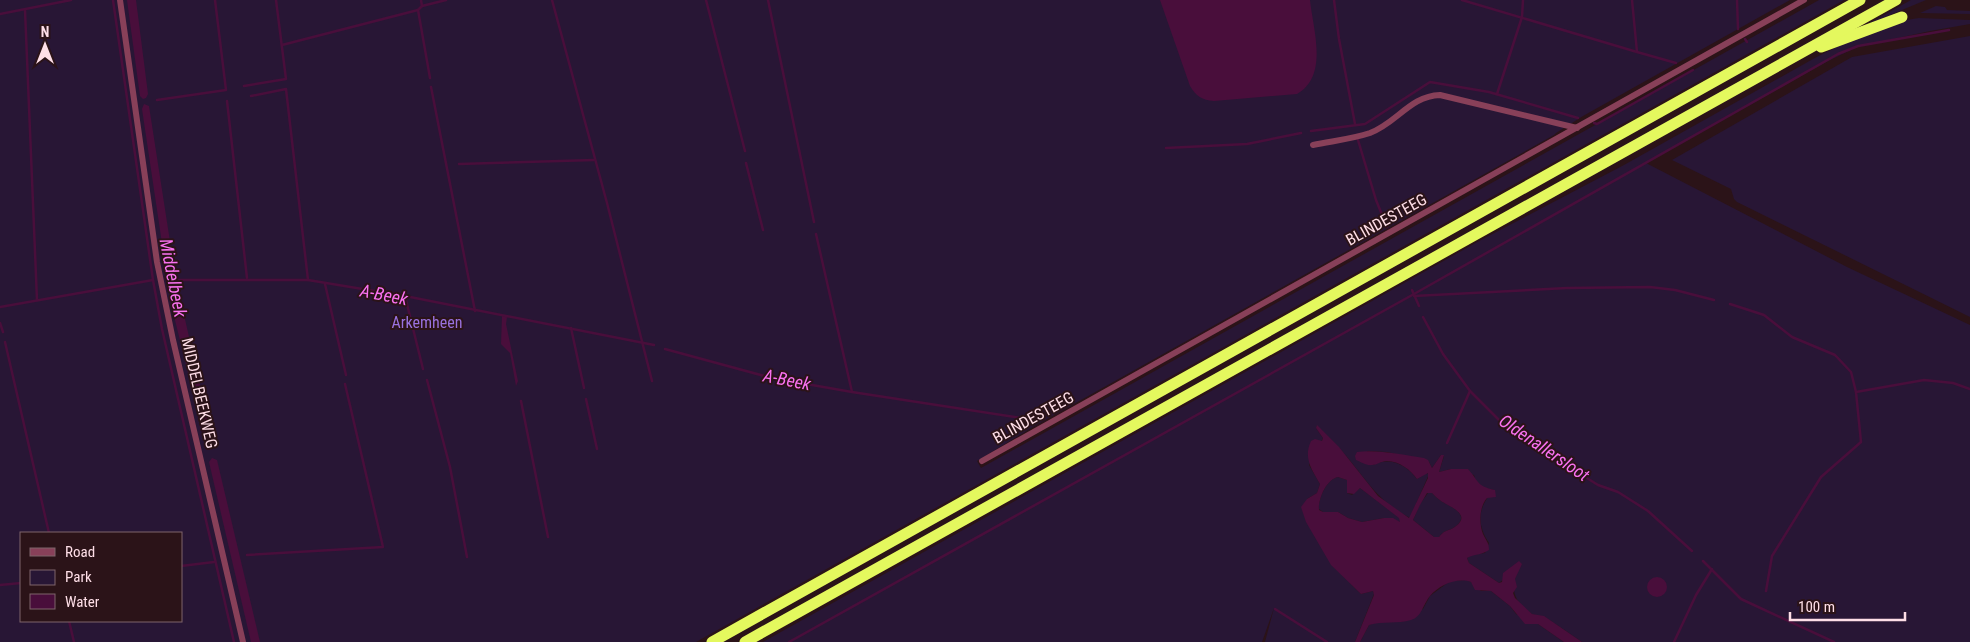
<svg xmlns="http://www.w3.org/2000/svg" width="1970" height="642" font-family="'Roboto Condensed',sans-serif">
  <style>
    .green { fill: #281635; fill-rule: evenodd }
    .water { fill: #490e3b; fill-rule: evenodd }
    .lines { fill: none; stroke-linecap: round; stroke-linejoin: round }
    .stream { stroke: #490e3b; stroke-width: 2.5 }
    .street { stroke: #884059; stroke-width: 6 }
    .highway { stroke: #e4f85e; stroke-width: 11 }
    .labels { text-anchor: middle; stroke-width: 4; stroke-linejoin: round; paint-order: stroke }
    .street-label { font-size: 16px; fill: #fedee7; stroke: #2b1318 }
    .park-label { font-size: 16px; fill: #9972df; stroke: #2b1318 }
    .water-label { font-size: 18px; font-style: italic; fill: #f971ef; stroke: #2b1318 }
  </style>
  <rect width="100%" height="100%" fill="#2b1318"/>
  <g class="green">
    <path d="M0,0H1790L1583,116L1556,133L1554,135L1031,428L977,461L981,468L1819,0H1844L696,642H0ZM21,533H181V621H21Z"/>
    <polygon points="1911,0 1926,0 1866,25"/>
    <polygon points="1936,6 1945,7 1947,10 1970,11 1970,14 1920,13"/>
    <path d="M1919,18L1970,20V24L1930,31L1857,47L1828,61L1646,163L1847,267L1970,325V642H1582C1570,634 1559,626 1546,618C1542,615 1536,616 1532,614C1511,601 1509,584 1522,564L1499,583L1469,563L1467,558L1471,555L1485,553L1489,543C1476,524 1478,506 1494,490C1484,488 1476,486 1474,475L1451,469L1439,472L1444,456L1441,455L1432,468L1429,462L1387,452L1367,451L1373,465C1390,456 1407,465 1417,479L1426,473L1429,474L1410,518C1375,500 1364,475 1339,448C1332,440 1324,433 1317,426L1316,428L1323,438L1309,465L1320,484L1317,493L1307,499L1350,583L1361,594L1373,591L1374,594L1355,642H1265L1274,608L1262,642H763L1481,240L1624,165L1813,59C1843,44 1885,22 1919,18Z"/>
    <polygon points="1970,36 1970,317 1737,202 1734,199 1731,189 1672,160 1852,57"/>
    <path d="M1338,477L1347,480V493L1352,495L1360,488L1400,518V522L1384,518L1362,522L1348,518L1338,512H1323L1319,509C1318,498 1327,479 1338,477Z"/>
    <path d="M1428,493H1432C1435,496 1438,499 1441,501C1449,506 1471,514 1456,526C1449,532 1446,528 1439,537H1434L1413,520L1420,504Z"/>
    <polygon points="1466,580 1471,582 1481,591 1491,591 1510,606 1516,614 1538,624 1564,642 1360,642 1369,625 1380,621 1401,622 1423,609 1430,596 1450,581"/>
  </g>
  <g class="water">
    <polygon points="127,0 136,0 148,94 146,98 143,99 140,96"/>
    <path d="M1160,0H1310C1313,29 1329,76 1297,94L1214,101C1202,100 1196,96 1190,86Z"/>
    <polygon points="144,104 149,106 176,280 214,446 210,450 207,450 174,316 167,277 142,109"/>
    <polygon points="502,316 507,317 506,324 518,381 516,386 510,353 501,344"/>
    <path d="M1317,425L1339,447L1378,496L1409,518L1428,478V473L1417,479C1411,470 1399,461 1387,461C1381,461 1377,465 1372,465C1367,466 1361,462 1356,460L1355,456L1357,452C1376,449 1405,455 1424,458L1428,460L1432,468L1441,455H1444L1439,472L1451,469H1468C1479,481 1476,486 1495,490L1496,497L1487,498C1479,507 1479,524 1483,534C1486,541 1489,542 1489,550C1482,555 1474,554 1467,558L1469,563L1499,583L1502,582L1503,573L1519,561L1522,564L1515,579L1517,587L1513,593L1515,598L1532,614L1544,616L1582,642H1564L1538,624H1525L1510,606L1491,591L1475,590L1471,582C1457,577 1439,585 1430,596C1423,604 1422,617 1411,620C1398,624 1383,621 1369,625L1360,642H1355L1374,595L1373,591L1361,594L1331,565L1306,522L1301,507L1307,499L1317,493L1320,484C1312,470 1303,458 1311,441L1315,439L1322,441L1323,438L1316,428ZM1338,477L1347,480V493L1354,494L1360,488L1399,518L1400,522L1393,518H1384L1362,522L1348,518L1338,512H1323L1319,510C1318,498 1327,479 1338,477ZM1427,493H1432C1435,496 1438,499 1441,501C1448,506 1472,514 1456,526C1449,532 1446,528 1439,537H1434L1413,520L1420,505Z"/>
    <polygon points="212,458 217,460 260,642 251,642 209,462"/>
    <circle cx="1657" cy="587" r="10"/>
  </g>
  <g class="lines">
    <g class="stream">
      <polyline points="113,0 153,280 162,329 234,642"/>
      <polyline points="421,0 422,6 418,10 430,78"/>
      <polyline points="552,0 607,203 652,381"/>
      <polyline points="706,0 745,151"/>
      <polyline points="768,0 814,222"/>
      <polyline points="1334,0 1339,39 1355,124"/>
      <polyline points="1462,0 1637,52"/>
      <polyline points="1632,0 1637,52 1676,63"/>
      <polyline points="1737,0 1738,29"/>
      <polyline points="422,6 446,0"/>
      <polyline points="25,10 37,300"/>
      <polyline points="0,14 71,0"/>
      <polyline points="1745,39 1747,42"/>
      <polyline points="282,45 418,10"/>
      <polyline points="244,86 286,79 276,0"/>
      <polyline points="431,87 475,311"/>
      <polyline points="1497,94 1522,17 1523,0"/>
      <polyline points="251,96 286,89 308,280"/>
      <polyline points="157,100 226,90 215,0"/>
      <polyline points="227,101 247,278"/>
      <polyline points="1594,123 1597,124 1693,70"/>
      <polyline points="1311,131 1365,124 1430,82 1489,92 1578,118"/>
      <polyline points="1358,140 1376,200 1387,227"/>
      <polyline points="1166,148 1247,144 1301,133"/>
      <polyline points="746,163 763,230"/>
      <polyline points="459,164 594,160"/>
      <polyline points="816,234 852,392"/>
      <polyline points="173,280 308,280 405,296 654,345"/>
      <polyline points="325,284 346,375"/>
      <polyline points="1412,290 1419,306"/>
      <polyline points="405,296 423,369"/>
      <polyline points="1414,296 1567,288 1650,287 1675,290 1714,300"/>
      <polyline points="1730,304 1764,315 1792,337 1835,355 1851,372 1856,392"/>
      <polyline points="0,307 153,280"/>
      <polyline points="1423,317 1443,354 1470,391 1507,428 1598,485 1618,492 1648,511 1692,551"/>
      <polyline points="0,323 3,332"/>
      <polyline points="571,328 584,388"/>
      <polyline points="5,342 49,533"/>
      <polyline points="665,349 772,378 852,392 1034,420"/>
      <polyline points="427,380 450,467 467,557"/>
      <polyline points="586,399 597,449"/>
      <polyline points="521,401 548,537"/>
      <polyline points="1447,443 1470,391"/>
      <polyline points="247,555 383,547 345,384"/>
      <polyline points="1703,561 1741,599 1834,642"/>
      <polyline points="181,566 214,562"/>
      <polyline points="0,585 21,583"/>
      <polyline points="1766,591 1772,556 1821,477 1861,442 1856,392 1924,380 1953,383 1970,389"/>
      <polyline points="1275,609 1327,642"/>
      <polyline points="69,621 74,642"/>
      <polyline points="789,642 1414,294 1838,54 1858,46 1949,30"/>
      <polyline points="1674,642 1696,595 1712,569"/>
    </g>
    <g class="street">
      <polyline points="120,0 157,262 173,340 243,642"/>
      <path d="M1313,145C1332,141 1352,139 1370,133C1397,123 1410,96 1440,95L1577,128"/>
      <polyline points="982,461 1804,0"/>
    </g>
    <g class="highway">
      <polyline points="1821,47 1902,17"/>
      <polyline points="712,642 1860,0"/>
      <polyline points="745,642 1896,0"/>
    </g>
  </g>
  <g class="labels">
    <g class="street-label">
      <text transform="translate(1386 219) rotate(-29)" y="6">BLINDESTEEG</text>
      <text transform="translate(200 393) rotate(77)" y="6">MIDDELBEEKWEG</text>
      <text transform="translate(1033 417) rotate(-29)" y="6">BLINDESTEEG</text>
    </g>
    <g class="park-label">
      <text x="427" y="328">Arkemheen</text>
    </g>
    <g class="water-label">
      <text transform="translate(173 278) rotate(79)" y="6">Middelbeek</text>
      <text transform="translate(384 295) rotate(11)" y="6">A-Beek</text>
      <text transform="translate(787 380) rotate(11)" y="6">A-Beek</text>
      <text transform="translate(1544 448) rotate(34)" y="6">Oldenallersloot</text>
    </g>
  </g>
  <rect x="20" y="532" width="162" height="90" fill="#2b1318" stroke="#7f646b"/>
  <rect x="30" y="548" width="25" height="8" fill="#884059" stroke="#7f646b"/>
  <text x="65" y="557" font-size="15" fill="#fedee7">Road</text>
  <rect x="30" y="570" width="25" height="15" fill="#281635" stroke="#7f646b"/>
  <text x="65" y="582" font-size="15" fill="#fedee7">Park</text>
  <rect x="30" y="594" width="25" height="15" fill="#490e3b" stroke="#7f646b"/>
  <text x="65" y="607" font-size="15" fill="#fedee7">Water</text>
  <g transform="translate(45 45)" stroke="#2b1318" stroke-width="4" paint-order="stroke">
  <path d="M0-4L9 19L0 12L-9 19Z" fill="#fedee7"/>
  <text y="-8" font-size="14" font-weight="bold" text-anchor="middle" fill="#fedee7">N</text>
  </g>
  <path d="M1790 612v8h115v-8" fill="none" stroke="#fedee7" stroke-width="2.5"/>
  <text x="1798" y="612" font-size="15" fill="#fedee7" stroke="#2b1318" stroke-width="4" paint-order="stroke">100 m</text>
</svg>
